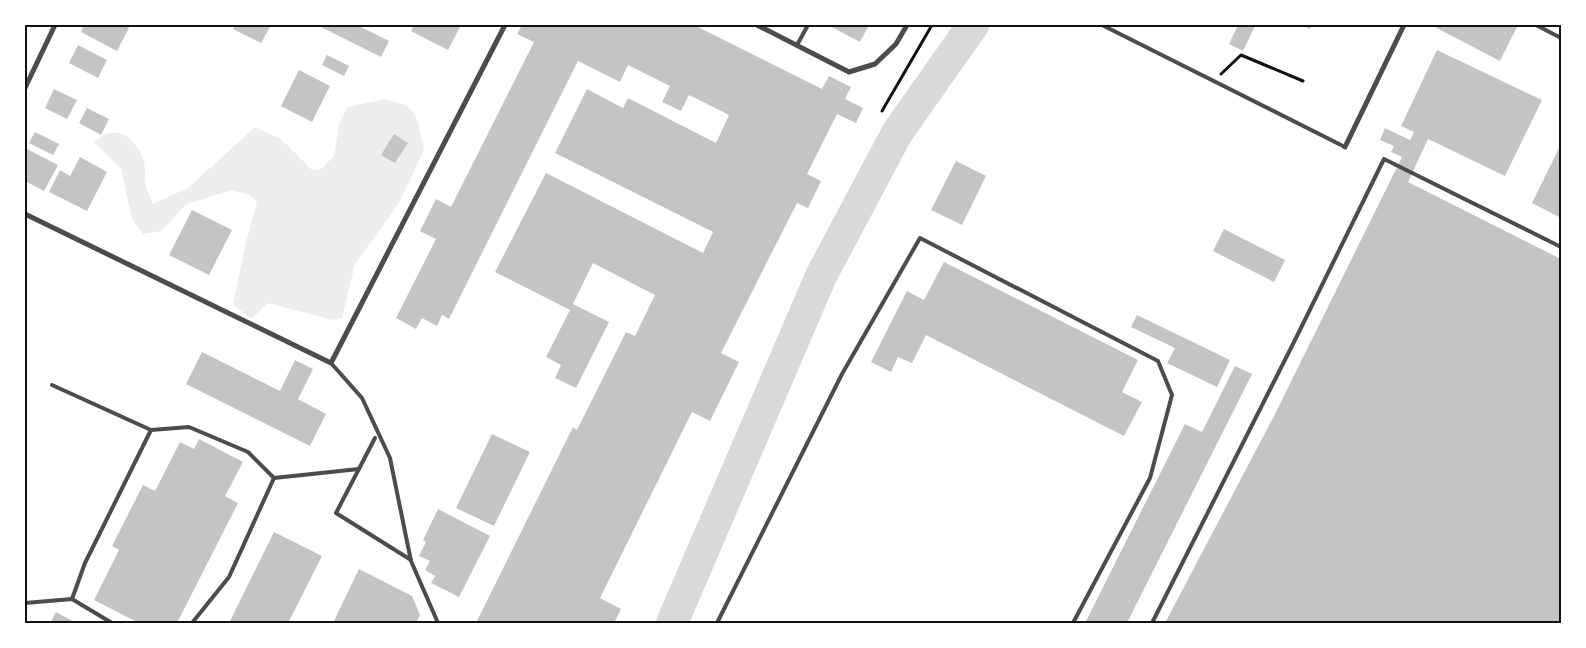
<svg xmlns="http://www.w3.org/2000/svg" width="1586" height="648" font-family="'Exo 2',sans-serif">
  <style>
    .green { fill: #eee }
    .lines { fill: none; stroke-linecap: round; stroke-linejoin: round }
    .river { stroke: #d9d9d9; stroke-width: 32 }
    .building { fill: #c4c4c4 }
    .path { stroke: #111; stroke-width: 3 }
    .service { stroke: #4c4c4c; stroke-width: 4 }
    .minor { stroke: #4c4c4c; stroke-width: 5 }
    .neatline { fill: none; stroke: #111; stroke-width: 2 }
  </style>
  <rect width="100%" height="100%" fill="#fff"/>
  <path class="green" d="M386,99L405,105L413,112L418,122L424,150L399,203L355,264L342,318L333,320L268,303L251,319L233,304L246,242L257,203L251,196L233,190L187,204L161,231L143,234L132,219L121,169L94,142C114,123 133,135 143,158C146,166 144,177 146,186C147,192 151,198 153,204L188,188L255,127L281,139L312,170L321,169L334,156L339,124L347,107Z"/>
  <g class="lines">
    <polyline class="river" points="672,623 821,276 897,133 973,25"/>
  </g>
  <g class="building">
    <polygon points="84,25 123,25 129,28 117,51 81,32"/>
    <polygon points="235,25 271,25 261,43 233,29"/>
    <polygon points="317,25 357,25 389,41 381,57"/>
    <polygon points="414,25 461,25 448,50 411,31"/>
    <polygon points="522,25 694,25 822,89 829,76 851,87 845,99 863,108 856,123 837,114 807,174 821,181 808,208 797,203 721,353 739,362 710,421 692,412 600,598 621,609 614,623 476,623 573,427 577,430 626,332 635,336 655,295 593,263 573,304 609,322 576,388 555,378 561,365 546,357 570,310 495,272 546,173 703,253 713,232 555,153 587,89 623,108 628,98 716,143 729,115 689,95 681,111 662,102 670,86 628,65 620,82 578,61 449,319 442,315 437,326 422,318 416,329 396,318 436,239 420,231 436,199 451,207 534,42 517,34"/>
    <polygon points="828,25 869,25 860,42"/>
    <polygon points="1238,25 1255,26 1243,51 1229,44"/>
    <polygon points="1301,25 1312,25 1310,29"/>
    <polygon points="1431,25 1513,25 1517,27 1500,61"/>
    <polygon points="78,45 107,60 98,78 69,63"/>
    <polygon points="1437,50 1542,100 1505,176 1428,139 1408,182 1561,259 1561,623 1165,623 1274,416 1402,157 1391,152 1394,146 1380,140 1385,128 1410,140 1414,132 1401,126"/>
    <polygon points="327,55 349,66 344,76 322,65"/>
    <polygon points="299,70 330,86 312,122 281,106"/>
    <polygon points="54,89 77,100 67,119 45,108"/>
    <polygon points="87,108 109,119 101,135 79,123"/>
    <polygon points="35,132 59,144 53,155 29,143"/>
    <polygon points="394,134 408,143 395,163 381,155"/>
    <polygon points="1561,144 1561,218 1532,203"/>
    <polygon points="25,148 58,165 44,191 25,181"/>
    <polygon points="80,157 107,172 87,211 49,192 60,170 70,176"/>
    <polygon points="956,161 986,176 962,225 931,210"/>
    <polygon points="192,210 232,230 209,275 169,255"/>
    <polygon points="1224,229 1285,260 1274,282 1213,251"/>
    <polygon points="944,262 1138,360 1122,392 1142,402 1124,436 926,335 912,363 898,357 891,372 871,362 907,291 924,300"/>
    <polygon points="1137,315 1230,360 1217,387 1167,363 1175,348 1131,327"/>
    <polygon points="202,352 280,391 295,360 313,369 298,399 326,414 310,446 186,384"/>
    <polygon points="1235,366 1252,374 1127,623 1085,623 1185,424 1202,432"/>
    <polygon points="492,434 530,452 494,526 456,508"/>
    <polygon points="199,439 243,462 225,496 238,503 177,623 139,623 94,600 119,550 112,546 143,485 155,491 180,442 194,449"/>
    <polygon points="438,509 490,536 459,597 431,583 435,576 425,570 430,561 419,556 426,542 423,540"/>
    <polygon points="274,532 322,556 288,623 229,623"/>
    <polygon points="359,569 412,596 420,615 416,623 333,623"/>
    <polygon points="56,612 76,623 50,623"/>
  </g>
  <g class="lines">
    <g class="path">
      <polyline points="1221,74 1241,55 1303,81"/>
      <polyline points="882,111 932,25"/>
    </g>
    <g class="service">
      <polyline points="1102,25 1345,147"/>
      <polyline points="1536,25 1561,38"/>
      <polyline points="797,45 808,25"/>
      <polyline points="331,363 362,398 390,458 411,561 438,623"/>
      <polyline points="52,385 151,430"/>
      <polyline points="375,438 336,513 411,560"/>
      <polyline points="72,599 85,563 151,430 189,427 248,452 274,478 359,469"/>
      <polyline points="25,603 72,599 112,623"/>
      <polyline points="192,623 229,577 274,478"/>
      <polyline points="717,623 842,374 920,238 1158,361 1172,395 1150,478 1073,623"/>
      <polyline points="1152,623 1296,338 1384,159 1561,247"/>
    </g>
    <g class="minor">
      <polyline points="757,25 849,72 875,64 896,44 907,25"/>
      <polyline points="25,88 55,25"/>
      <polyline points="1345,147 1404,25"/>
      <polyline points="25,214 331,363 505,25"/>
    </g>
  </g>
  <rect width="1586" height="648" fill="none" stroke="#ffffff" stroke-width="52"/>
  <rect x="26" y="26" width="1534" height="596" class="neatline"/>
</svg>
